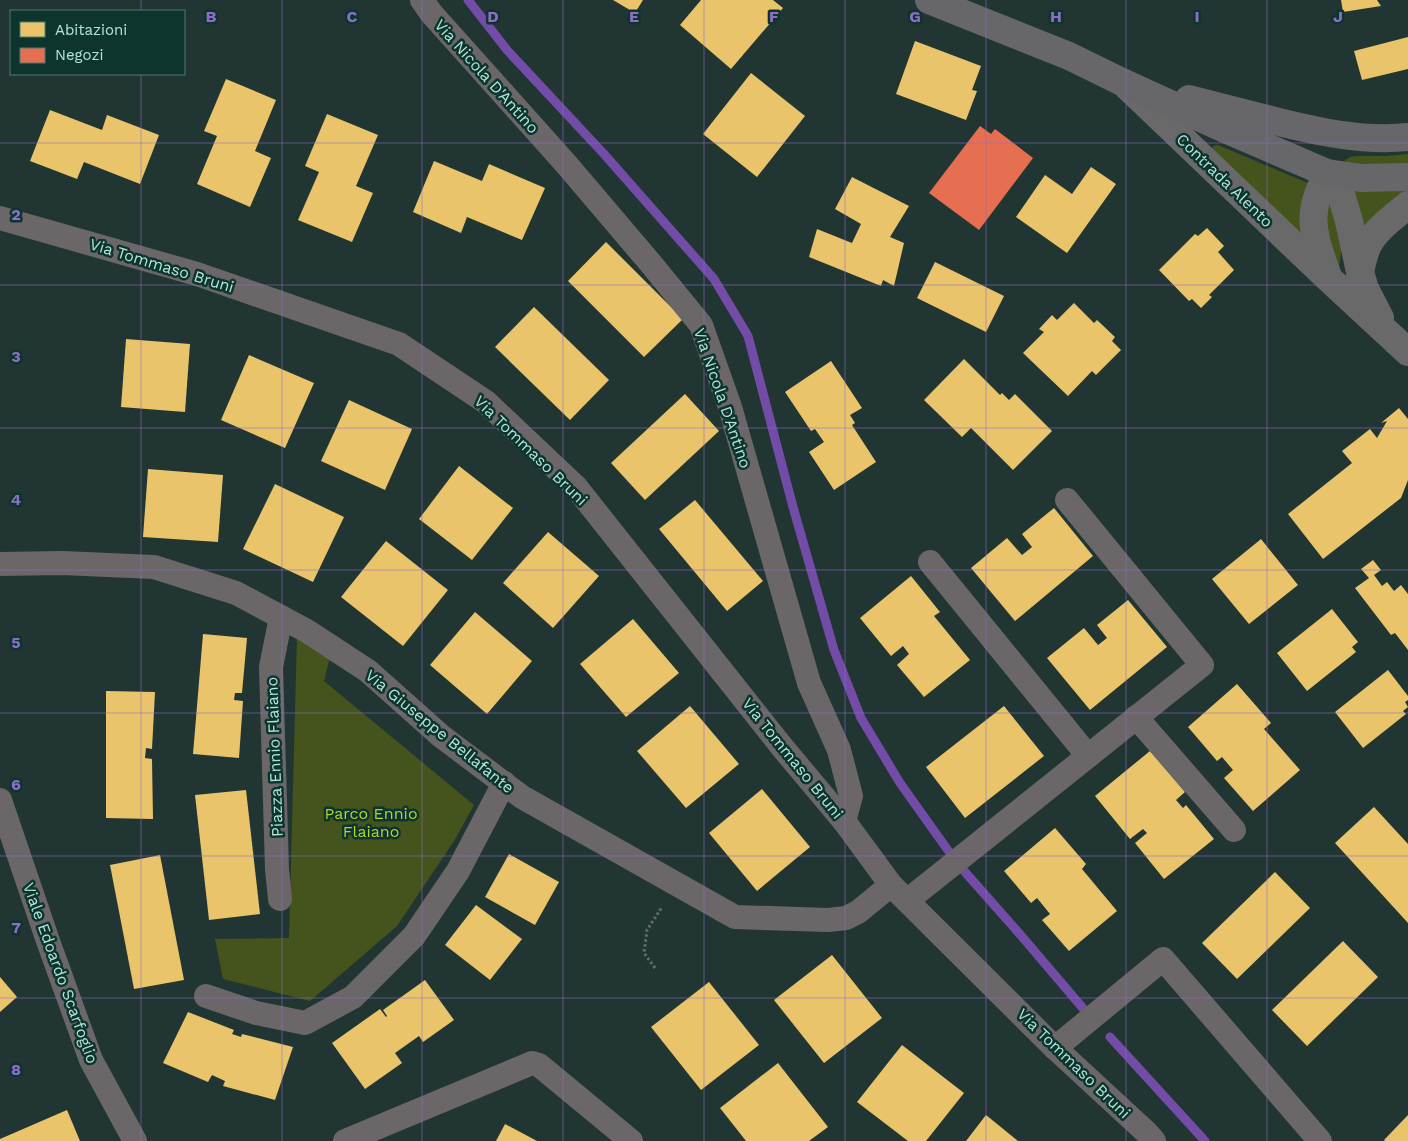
<svg xmlns="http://www.w3.org/2000/svg" width="1408" height="1141" font-family="'Work Sans',sans-serif">
  <style>
    .green { fill: #44541c }
    .homes { fill: #e9c46a }
    .shops { fill: #e76f51 }
    .lines { fill: none; stroke-linecap: round; stroke-linejoin: round }
    .stream { stroke: #724ca6; stroke-width: 9 }
    .path { stroke: #686a6a; stroke-width: 3; stroke-dasharray: 2.5 2.5; stroke-linecap: butt }
    .street { stroke: #6b6769; stroke-width: 24 }
    .secondary { stroke: #6a696a; stroke-width: 28 }
    .primary { stroke: #676769; stroke-width: 28 }
    .grid { fill: none; stroke: #8e6dc9; stroke-width: 1; stroke-opacity: 0.55 }
    .labels { text-anchor: middle; stroke-width: 5; stroke-linejoin: round; paint-order: stroke }
    .street-label { font-size: 16px; fill: #b1e5db; stroke: #0e342e }
    .park-label { font-size: 16px; fill: #b1d52e; stroke: #0e342e }
    .grid-label { font-size: 16px; text-anchor: middle; font-weight: bold; fill: #8e6dc9; stroke: #0e342e; stroke-width: 5; stroke-linejoin: round; paint-order: stroke }
  </style>
  <rect width="100%" height="100%" fill="#213633"/>
  <g class="green">
    <polygon points="1218,145 1310,184 1306,249 1212,149 1213,146"/>
    <polygon points="1408,154 1408,166 1353,169 1343,162 1350,157 1356,156 1386,156"/>
    <polygon points="1408,187 1408,193 1363,237 1351,188"/>
    <polygon points="1325,192 1330,192 1343,238 1339,268 1328,247"/>
    <polygon points="297,636 331,653 324,681 474,805 454,841 397,926 310,1001 223,979 215,939 289,938"/>
  </g>
  <g class="homes">
    <polygon points="613,0 643,0 635,13"/>
    <polygon points="701,0 773,0 783,8 731,69 680,25"/>
    <polygon points="1341,0 1377,0 1381,6 1343,12"/>
    <polygon points="1408,37 1408,69 1362,80 1354,51"/>
    <polygon points="915,41 981,66 972,90 977,91 966,120 896,94"/>
    <polygon points="751,73 805,116 757,177 703,134"/>
    <polygon points="226,79 276,100 255,151 271,158 250,207 197,184 217,136 204,131"/>
    <polygon points="50,110 102,130 107,115 159,135 140,184 84,162 77,179 30,161"/>
    <polygon points="327,114 378,135 356,186 373,193 352,242 298,220 319,172 305,166"/>
    <polygon points="434,161 482,181 489,164 545,188 522,240 467,217 461,233 413,212"/>
    <polygon points="1091,167 1116,184 1067,253 1016,217 1045,175 1072,194"/>
    <polygon points="852,177 909,206 890,237 904,243 894,286 883,280 881,286 809,257 817,229 852,243 861,224 835,209"/>
    <polygon points="1207,228 1224,246 1218,252 1234,270 1209,295 1212,297 1201,308 1192,299 1189,301 1159,270 1195,234 1198,236"/>
    <polygon points="606,242 683,319 644,357 568,281"/>
    <polygon points="935,262 1004,296 986,332 917,298"/>
    <polygon points="1074,303 1094,323 1097,320 1115,337 1112,341 1121,350 1096,375 1092,371 1068,396 1023,353 1044,332 1039,329 1052,315 1057,320"/>
    <polygon points="534,307 609,380 570,420 495,347"/>
    <polygon points="126,339 190,344 185,412 121,407"/>
    <polygon points="249,355 314,383 285,448 221,420"/>
    <polygon points="964,359 1000,395 1002,393 1009,400 1015,394 1052,431 1013,470 971,428 962,437 924,400"/>
    <polygon points="831,361 862,408 850,415 855,423 852,425 876,462 834,490 809,452 824,442 815,429 811,431 785,392"/>
    <polygon points="685,394 719,431 645,500 611,463"/>
    <polygon points="349,400 412,429 385,490 321,461"/>
    <polygon points="1399,408 1408,419 1408,480 1401,498 1323,559 1288,514 1352,463 1342,451 1370,429 1377,438 1387,421 1381,423"/>
    <polygon points="459,466 513,508 472,560 419,519"/>
    <polygon points="148,469 223,475 218,542 143,537"/>
    <polygon points="275,484 344,517 313,582 243,549"/>
    <polygon points="695,500 763,581 727,611 659,529"/>
    <polygon points="1054,508 1093,556 1015,621 971,568 1007,538 1022,555 1032,547 1022,534"/>
    <polygon points="548,532 599,576 553,628 503,583"/>
    <polygon points="1261,539 1298,585 1249,624 1212,579"/>
    <polygon points="386,541 448,590 403,646 341,597"/>
    <polygon points="1373,560 1381,570 1374,575 1382,586 1387,582 1394,591 1401,585 1408,594 1408,650 1395,633 1391,635 1355,588 1369,578 1361,569"/>
    <polygon points="911,576 940,612 934,616 970,660 924,697 897,665 909,654 903,646 891,656 860,618"/>
    <polygon points="1128,600 1167,647 1090,710 1047,658 1084,628 1098,645 1107,638 1097,625"/>
    <polygon points="1332,609 1358,642 1352,647 1356,652 1307,691 1277,653"/>
    <polygon points="475,612 532,661 487,714 430,665"/>
    <polygon points="633,619 679,673 626,717 580,664"/>
    <polygon points="203,634 247,638 242,693 235,693 234,700 243,701 239,758 193,754"/>
    <polygon points="1388,670 1408,696 1408,700 1405,702 1408,707 1403,711 1406,714 1363,748 1335,712"/>
    <polygon points="1237,684 1271,723 1264,729 1300,770 1253,811 1224,778 1233,770 1222,757 1217,761 1188,727"/>
    <polygon points="106,691 155,692 152,749 146,748 145,758 152,759 153,819 106,818"/>
    <polygon points="690,706 739,764 686,808 637,751"/>
    <polygon points="1004,706 1044,756 965,818 926,767"/>
    <polygon points="1150,751 1185,792 1176,800 1183,808 1186,805 1214,839 1164,879 1135,843 1147,833 1143,829 1130,839 1095,796"/>
    <polygon points="762,789 810,847 757,891 709,833"/>
    <polygon points="246,790 260,914 209,920 195,795"/>
    <polygon points="1374,807 1408,844 1408,923 1335,843"/>
    <polygon points="1055,828 1086,864 1082,869 1117,911 1069,951 1042,920 1050,914 1037,898 1031,903 1004,871"/>
    <polygon points="509,854 559,882 535,925 485,897"/>
    <polygon points="160,855 184,980 134,989 110,865"/>
    <polygon points="1275,872 1310,908 1237,979 1202,943"/>
    <polygon points="476,905 522,939 490,980 445,945"/>
    <polygon points="1343,941 1378,977 1307,1046 1272,1010"/>
    <polygon points="832,955 882,1018 824,1063 774,1000"/>
    <polygon points="0,977 17,997 0,1012"/>
    <polygon points="425,980 454,1020 423,1042 419,1036 395,1053 402,1063 365,1089 332,1043 380,1009 386,1017 387,1016 383,1010"/>
    <polygon points="709,982 759,1045 701,1090 651,1027"/>
    <polygon points="188,1012 234,1030 232,1034 241,1037 242,1034 293,1047 275,1100 223,1086 225,1081 212,1075 208,1082 163,1063"/>
    <polygon points="902,1045 964,1093 926,1141 908,1141 857,1102"/>
    <polygon points="778,1063 828,1127 809,1141 746,1141 720,1108"/>
    <polygon points="67,1110 80,1141 0,1141 0,1139"/>
    <polygon points="986,1115 1018,1141 966,1141"/>
    <polygon points="1408,1115 1408,1141 1385,1141 1384,1140"/>
    <polygon points="505,1124 537,1141 496,1141"/>
  </g>
  <polygon class="shops" points="980,126 991,134 995,129 1033,158 979,230 929,193"/>
  <g class="lines">
    <g class="stream">
      <polyline points="468,0 507,50 604,154 714,279 748,336 793,507 834,650 861,718 900,783 957,863 1018,932 1087,1013"/>
      <polyline points="1110,1037 1205,1141"/>
    </g>
    <polyline class="path" points="655,968 644,953 647,930 662,907"/>
    <g class="street">
      <polyline points="422,0 431,13 567,165 652,265 701,325 730,407 809,683 839,750 851,796 844,821"/>
      <polyline points="0,218 197,274 399,344 486,402 576,487 782,747 844,821 891,885 1055,1048 1146,1132 1154,1141"/>
      <polyline points="930,562 1088,756"/>
      <polyline points="0,564 62,563 154,567 236,593 307,631 368,671 441,736 522,797 735,917 828,920 846,918 858,912 891,885"/>
      <polyline points="1136,717 1234,830"/>
      <polyline points="0,800 48,941 91,1060 135,1141"/>
      <polyline points="280,899 277,869 271,667 281,617"/>
      <polyline points="908,900 1202,665 1067,500"/>
      <polyline points="206,996 256,1013 305,1023 353,997 414,936 458,871 504,783"/>
      <polyline points="1055,1048 1163,959 1320,1141"/>
      <polyline points="345,1141 532,1063 539,1065 631,1141"/>
    </g>
    <g class="secondary">
      <polyline points="1127,86 1328,278 1408,352"/>
      <polyline points="1327,173 1341,194 1349,221 1360,272 1365,289 1380,318"/>
      <path d="M1327,173C1322,185 1315,198 1314,211C1311,233 1321,256 1328,277"/>
      <path d="M1360,272C1362,263 1364,253 1368,245C1376,229 1395,216 1408,205"/>
    </g>
    <g class="primary">
      <polyline points="929,0 1069,56 1122,82 1227,130 1327,173 1361,178 1408,177"/>
      <path d="M1189,99C1216,106 1244,113 1271,120C1315,131 1362,142 1408,137"/>
    </g>
  </g>
  <path class="grid" d="M141,0V11M282,0V1141M422,0V1141M563,0V1141M704,0V1141M845,0V1141M986,0V1141M1126,0V1141M1267,0V1141M141,74V1141M0,143H1408M0,285H1408M0,428H1408M0,570H1408M0,713H1408M0,856H1408M0,998H1408"/>
  <g class="labels">
    <g class="street-label">
      <text transform="translate(487 76) rotate(48)" y="6">Via Nicola D'Antino</text>
      <text transform="translate(1225 180) rotate(44)" y="6">Contrada Alento</text>
      <text transform="translate(162 265) rotate(17)" y="6">Via Tommaso Bruni</text>
      <text transform="translate(723 398) rotate(71)" y="6">Via Nicola D'Antino</text>
      <text transform="translate(531 450) rotate(44)" y="6">Via Tommaso Bruni</text>
      <text transform="translate(440 731) rotate(39)" y="6">Via Giuseppe Bellafante</text>
      <text transform="translate(274 757) rotate(-92)" y="6">Piazza Ennio Flaiano</text>
      <text transform="translate(793 758) rotate(51)" y="6">Via Tommaso Bruni</text>
      <text transform="translate(61 973) rotate(70)" y="6">Viale Edoardo Scarfoglio</text>
      <text transform="translate(1074 1063) rotate(44)" y="6">Via Tommaso Bruni</text>
    </g>
    <g class="park-label">
      <text x="371" y="819">Parco Ennio<tspan x="371" dy="18">Flaiano</tspan></text>
    </g>
  </g>
  <g class="grid-label">
    <text x="211" y="22">B</text>
    <text x="352" y="22">C</text>
    <text x="493" y="22">D</text>
    <text x="634" y="22">E</text>
    <text x="774" y="22">F</text>
    <text x="915" y="22">G</text>
    <text x="1056" y="22">H</text>
    <text x="1197" y="22">I</text>
    <text x="1338" y="22">J</text>
    <text x="16" y="220">2</text>
    <text x="16" y="362">3</text>
    <text x="16" y="505">4</text>
    <text x="16" y="648">5</text>
    <text x="16" y="790">6</text>
    <text x="16" y="933">7</text>
    <text x="16" y="1075">8</text>
  </g>
  <rect x="10" y="10" width="175" height="65" fill="#0e342e" stroke="#4f7b73"/>
  <rect x="20" y="22" width="25" height="15" fill="#e9c46a" stroke="#4f7b73"/>
  <text x="55" y="35" font-size="15" fill="#b1e5db">Abitazioni</text>
  <rect x="20" y="48" width="25" height="15" fill="#e76f51" stroke="#4f7b73"/>
  <text x="55" y="60" font-size="15" fill="#b1e5db">Negozi</text>
</svg>
